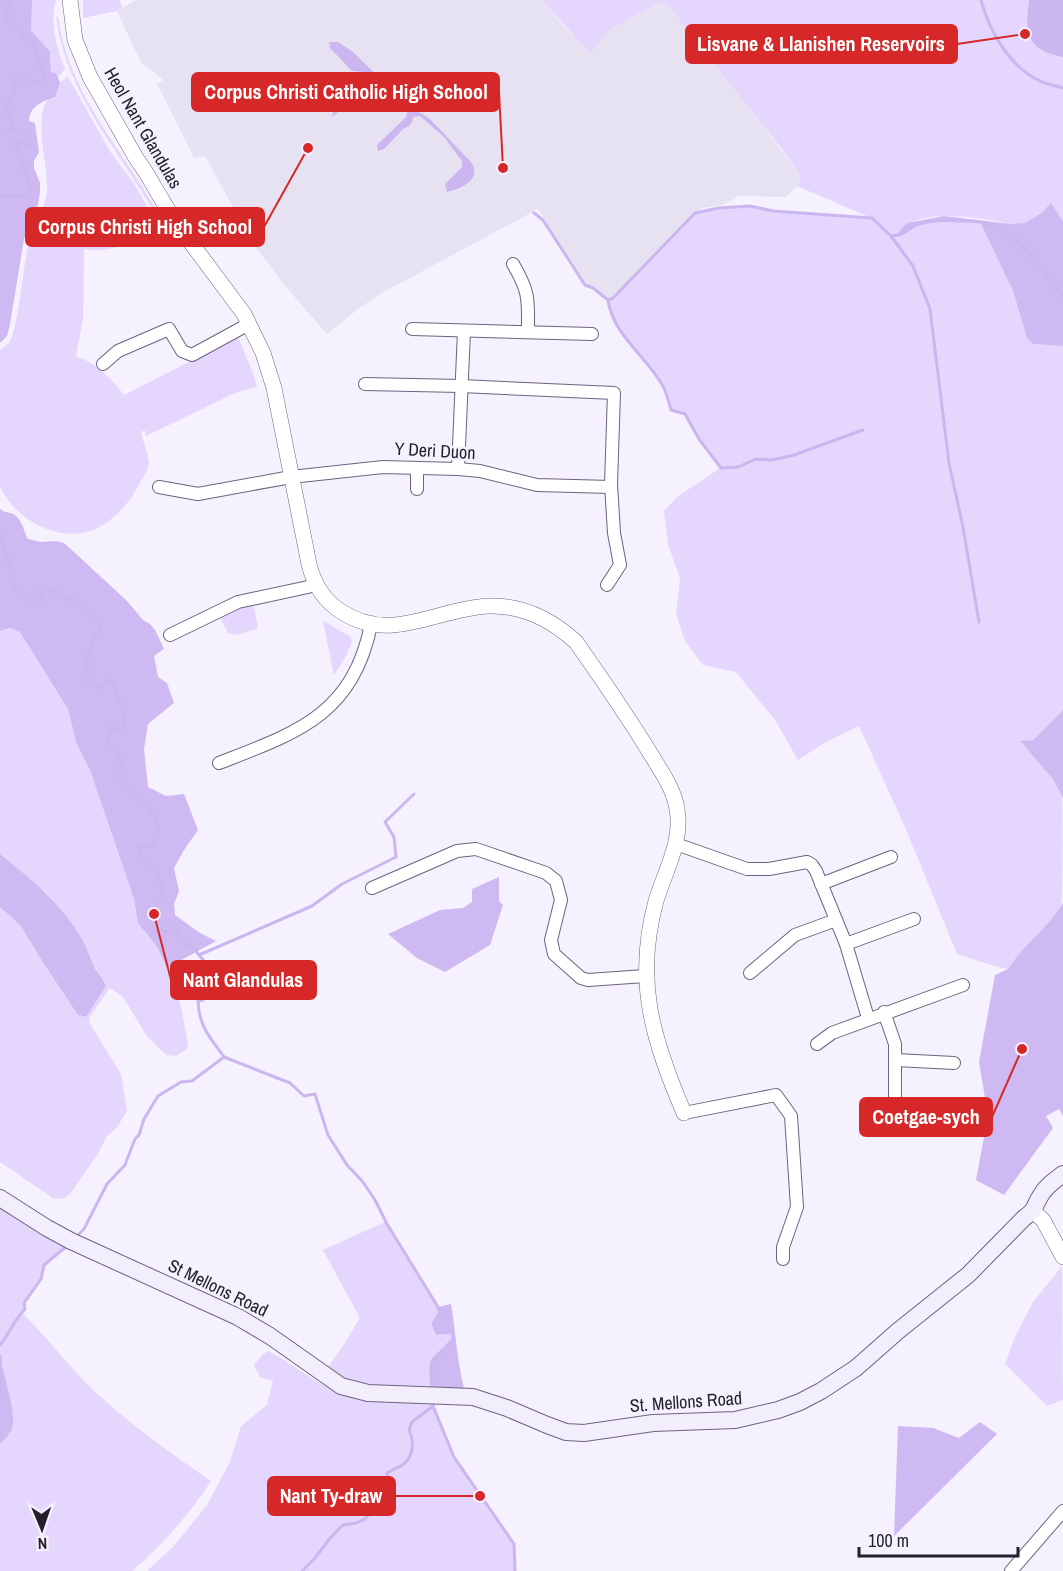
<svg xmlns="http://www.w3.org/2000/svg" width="1063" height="1571" font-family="'Archivo Narrow',sans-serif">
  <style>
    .built { fill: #e7e2f2 }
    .green { fill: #e4d6fc }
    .forest { fill: #ceb9f3 }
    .water { fill: #cbb6f0 }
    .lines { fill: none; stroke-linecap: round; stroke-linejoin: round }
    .stream { stroke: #cbb6f0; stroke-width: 3 }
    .minor-casing { stroke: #6d637e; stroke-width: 14 }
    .tertiary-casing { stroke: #6d637e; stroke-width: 16 }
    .secondary-casing { stroke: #6d637e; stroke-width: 18 }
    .minor { stroke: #fff; stroke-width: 12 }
    .tertiary { stroke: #fff; stroke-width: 15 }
    .secondary { stroke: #f3eefc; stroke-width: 16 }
    .labels { text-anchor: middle; stroke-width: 5; stroke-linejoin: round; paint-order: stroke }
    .street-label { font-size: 18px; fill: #231f2b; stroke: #f5f1fe }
    .leader { fill: none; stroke: #d62828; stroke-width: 2 }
    .callout-dot { fill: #d62828; stroke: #f5f1fe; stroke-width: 2 }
    .callout { fill: #d62828; stroke: #d62828; stroke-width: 2 }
    .callout-label { font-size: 20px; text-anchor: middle; font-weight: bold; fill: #fff }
  </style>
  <rect width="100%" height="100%" fill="#f5f1fe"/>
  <polygon class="built" points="136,0 541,0 571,34 609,30 658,3 669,6 727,78 801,177 797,186 786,197 739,196 723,205 702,208 609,300 584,281 538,209 382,293 358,309 327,334 285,286 243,230 234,209 205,156 194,158 157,84 163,80 153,71 141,63 117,11"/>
  <g class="green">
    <path d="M32,0H56C49,22 57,48 65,69L58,77L56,73L51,72V56L31,30L30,3Z"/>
    <polygon points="83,0 119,0 122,7 117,11 83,18"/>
    <path d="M541,0H1063V221L1051,203C1044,210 1035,220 1025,223C1016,226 1006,223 997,221C967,217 921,208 898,232V236C907,235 910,227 918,224C937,217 961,221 980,222L1013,291L1027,338L1033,344L1063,346V710L1033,740L1020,742C1035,758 1055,775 1062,796C1063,804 1063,900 1061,906C1047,930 1024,947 1008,969L1001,968L957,954L905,827L859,726L824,743L798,760L775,720L736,672L703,665L685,641L676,614L680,578L668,544L664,511L677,497L720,468L699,439L685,414L671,410C669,403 667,395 664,388C648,357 613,336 608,300L613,297L695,213L719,208L750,206L773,211L869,217L797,186L801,177L784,152L669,6L658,3L609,30L590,53Z"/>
    <path d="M56,17H58C68,93 122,149 158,213L156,215C119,150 66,94 56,17Z"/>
    <path d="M68,77L111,153L133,182L154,218L152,228C134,245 107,253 84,249L83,319L76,356C97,364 111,378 124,395L238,337L253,373L257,387L237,392L146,436L145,430L141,432C142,440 149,455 149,463C148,471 141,480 137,488C126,508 106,529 82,533C49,538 13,516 0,486V350L9,343L12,337C21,305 22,273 29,242C32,224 46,209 47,190C48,164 34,122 47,100L55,97L60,82Z"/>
    <polygon points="253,601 258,628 238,635 228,633 218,614"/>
    <polygon points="323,621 349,636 352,641 346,656 334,675"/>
    <path d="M10,628L20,631L68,709L73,730L90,770L134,899C135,911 139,925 147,935C150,939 156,943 159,949C176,977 184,1016 188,1048L176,1056L166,1055L147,1036L123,997L112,989H109L89,1018L90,1024L121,1074L127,1111L117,1127L107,1136L97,1155L70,1194L62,1199L53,1198L0,1162V907L20,925L44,964L78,1015L86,1017L106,986L69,921L49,896L0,854V631Z"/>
    <path d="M0,1202L67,1245L44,1265L41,1279L24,1303L25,1309L22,1313C44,1334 63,1359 84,1381C122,1419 167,1451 211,1481C187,1517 164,1543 132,1571H0V1444L9,1434L13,1425V1414L0,1356Z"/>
    <path d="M385,1222L438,1307L442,1333L452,1332L453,1339C431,1366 429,1350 432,1389L347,1384L326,1370L343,1346L360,1318L323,1250Z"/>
    <polygon points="1062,1266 1063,1400 1047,1406 1005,1364 1015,1337 1033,1302"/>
    <path d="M269,1351C295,1366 321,1387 349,1397C375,1406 406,1401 433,1401V1407L454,1457L514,1544L515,1571H147L174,1546L207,1505L230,1462L241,1426L267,1405L273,1381L260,1377L254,1365L263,1354Z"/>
  </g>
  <g class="forest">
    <path d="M0,0H32L31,30L50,52L51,72L56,73L60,83L55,97C42,102 30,105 29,121L35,123L39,152L34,161V168L40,183V192L38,205L24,239L10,324L7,336L0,343Z"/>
    <path d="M1051,203L1063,221V346L1033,344L1027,338L1013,291L980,222C962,221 935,218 918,224C910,227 907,235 898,236V232L907,223L944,216L1012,224L1025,223L1040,214Z"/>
    <path d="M0,509C5,513 10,512 15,515C22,520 24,532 28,539L41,542L55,541L64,543L74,552L127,601L143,620L150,624L155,630L164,649L154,656L158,677L167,683L174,703L148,724L144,749L148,787L166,796L184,794L198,830L184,850L174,868L179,891L174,904L175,915L200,933L216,941L167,968L158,948L138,923L134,899L90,770L76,742L68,709L20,632L10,628L0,631Z"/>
    <polygon points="1063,710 1063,798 1053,779 1020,741 1033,740"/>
    <path d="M0,854C30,878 64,906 83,941C87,949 90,958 94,966C97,973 103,978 106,986L86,1017L78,1015L44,964L20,925L0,907Z"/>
    <polygon points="499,877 499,901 503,905 490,945 445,972 417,958 388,934 440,910 463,908 472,902 472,889"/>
    <polygon points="1063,903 1063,1116 1059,1109 1046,1116 1053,1128 1004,1195 976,1180 988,1116 979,1062 995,975 1008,969 1019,954 1051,920"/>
    <path d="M451,1304C456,1333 457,1363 465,1392L432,1389C429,1350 431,1366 453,1339L452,1332L437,1333L433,1324L440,1312L438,1307Z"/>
    <path d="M0,1356C3,1374 15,1407 13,1424C12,1432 6,1438 0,1444Z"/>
    <polygon points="980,1422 997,1434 894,1536 898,1426 933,1428 959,1438"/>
  </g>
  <g class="water">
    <path d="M1029,0H1063V57C1026,50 1025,33 1029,0Z"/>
    <path d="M329,42H338L353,52L396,94L411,107L430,119L471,162C483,179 461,189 447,192L445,184L462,167V161L444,137L420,116L413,117L412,122L409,126L403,129L384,149L378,151L377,146L379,143L406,117L407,112L376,82L367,83L348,104L332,117C334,98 365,93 364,72L352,71L330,48Z"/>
  </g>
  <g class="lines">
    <g class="stream">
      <path d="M981,0C989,30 1008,64 1036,79C1044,84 1054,85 1063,88"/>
      <polyline points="0,135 13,127"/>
      <polyline points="0,196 26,195 32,190 17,152 16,142 32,145 27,136 13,127 6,108 14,92 16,76 22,73 34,83 41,82 44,75 35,52 35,42 25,39 20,29 7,21 9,0"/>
      <polyline points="534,213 543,220 585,285 593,288 608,300 613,298 695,213 719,208 750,206 773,211 872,218 891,236 913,266 930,309 949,463 963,527 979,622"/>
      <path d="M891,236C908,235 907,227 919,224C932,220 947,220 961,221C967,221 973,221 979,222C1016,228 1042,269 1063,297"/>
      <path d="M608,300C613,336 648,357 664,388C667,395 669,403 671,410L685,414L699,439L721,468L738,467L756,459L772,460L794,455L863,430"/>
      <path d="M0,535L16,589L32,604L40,602L41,586C64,595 86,606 102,625C89,648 82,658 90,685L100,687L111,680L123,708L124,728L111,729L108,739L112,748L120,755L121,767L115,776C128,788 161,813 158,833C157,837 153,842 152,846L138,845L139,853L157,873L164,897L156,901L154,914L164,931L171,932L175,928L181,941L194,949L204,961L206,991L203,1000L198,1001C199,1027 210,1037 224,1057L192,1081L181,1082L158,1096L144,1119L139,1135L135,1139L125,1165L107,1184L84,1229L76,1237"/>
      <polyline points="199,955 312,906 342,884 396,857 394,837 385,822 414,794"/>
      <path d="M224,1057L290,1083L304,1096L315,1094L328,1135L347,1165L363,1182L375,1200L387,1224L438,1307L440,1312L433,1324L437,1333L452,1332L453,1339C431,1366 429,1350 432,1389"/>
      <path d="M0,1345C10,1333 14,1320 25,1309L24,1303L41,1279L44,1265L67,1246"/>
      <polyline points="0,1356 0,1366"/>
      <polyline points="0,1378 0,1397"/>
      <polyline points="433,1406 454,1457 514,1544 515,1571"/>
      <path d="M302,1571L315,1558L331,1537L343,1525L356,1523L365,1519L389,1491L387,1473C393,1469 401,1467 405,1463C414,1454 414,1441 409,1430L412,1422L433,1406V1402"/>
    </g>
    <defs>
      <g id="minor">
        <path d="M513,264C530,293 528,299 528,331"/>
        <polyline points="412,329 592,334"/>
        <polyline points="103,364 118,351 169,329 182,351 192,355 249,324"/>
        <polyline points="365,384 461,386 614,393 611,484 614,533 620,565 607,585"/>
        <polyline points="417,468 417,489"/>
        <polyline points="458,469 464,331"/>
        <polyline points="159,487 198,494 291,477 383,467 458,469 480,471 537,485 611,487"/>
        <polyline points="170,635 238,602 308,587 315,584"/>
        <path d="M219,763C296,733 352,716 371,625"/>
        <polyline points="676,844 747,869 769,869 807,862 812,865 816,871 846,944 868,1018"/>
        <polyline points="821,884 891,857"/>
        <polyline points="372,888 457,851 476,849 546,873 556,881 561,900 551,940 554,954 581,978 588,980 645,976"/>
        <polyline points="846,944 914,919"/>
        <polyline points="750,973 795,935 836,920"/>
        <polyline points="884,1012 895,1044 895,1109"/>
        <polyline points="817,1044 832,1033 963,985"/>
        <polyline points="896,1060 954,1063"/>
        <polyline points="684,1113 776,1095 791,1116 797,1207 783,1247 783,1259"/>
        <polyline points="1011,1571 1063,1511"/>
      </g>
      <g id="tertiary">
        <path d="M70,0L75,40L90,77L136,158L145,171L174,220L244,314L263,353L274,388L309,564C314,585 324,601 342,612C392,644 437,608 489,606C523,605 552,620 576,642C602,679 628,717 652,756C662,773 674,789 677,809C683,841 665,871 656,901C634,981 653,1040 684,1113"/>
        <polyline points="1034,1212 1043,1220 1063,1257"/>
      </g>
      <path id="secondary" d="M0,1198L47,1228L71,1241L238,1317L270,1336L341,1386L368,1393L473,1397L507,1408L547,1425L566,1432L584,1433L653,1423L735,1420L778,1410L800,1402L821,1391L856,1368L898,1331L968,1275L1024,1218C1037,1209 1033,1207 1041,1195C1046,1186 1055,1180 1063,1174"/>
    </defs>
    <use href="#minor" class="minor-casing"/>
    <use href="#tertiary" class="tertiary-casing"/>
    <use href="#secondary" class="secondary-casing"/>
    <use href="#minor" class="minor"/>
    <use href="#tertiary" class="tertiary"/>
    <use href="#secondary" class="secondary"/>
  </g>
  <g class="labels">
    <g class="street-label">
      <text transform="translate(143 128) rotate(60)" y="6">Heol Nant Glandulas</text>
      <text transform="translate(435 451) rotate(3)" y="6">Y Deri Duon</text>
      <text transform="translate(218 1288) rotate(26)" y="6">St Mellons Road</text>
      <text transform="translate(686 1402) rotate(-4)" y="6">St. Mellons Road</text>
    </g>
  </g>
  <path class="leader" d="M1025 34L957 44M503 168L499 92M308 148L264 227M154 914L171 980M1022 1049L992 1117M480 1496L395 1496"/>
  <g class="callout-dot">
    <circle cx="1025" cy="34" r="6"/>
    <circle cx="503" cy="168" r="6"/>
    <circle cx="308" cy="148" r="6"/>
    <circle cx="154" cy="914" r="6"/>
    <circle cx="1022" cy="1049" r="6"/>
    <circle cx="480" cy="1496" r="6"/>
  </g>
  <g class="callout">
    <rect x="686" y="25" width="271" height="38" rx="6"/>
    <rect x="192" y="73" width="307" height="38" rx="6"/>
    <rect x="26" y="208" width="238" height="38" rx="6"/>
    <rect x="171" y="961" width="145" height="38" rx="6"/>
    <rect x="860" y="1098" width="132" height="38" rx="6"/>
    <rect x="268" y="1477" width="127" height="38" rx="6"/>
  </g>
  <g class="callout-label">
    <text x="821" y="51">Lisvane &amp; Llanishen Reservoirs</text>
    <text x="346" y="99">Corpus Christi Catholic High School</text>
    <text x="145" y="234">Corpus Christi High School</text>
    <text x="243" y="987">Nant Glandulas</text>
    <text x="926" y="1124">Coetgae-sych</text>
    <text x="331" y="1503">Nant Ty-draw</text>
  </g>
  <g transform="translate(42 1529) rotate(178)" stroke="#f5f1fe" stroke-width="4.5" paint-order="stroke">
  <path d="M0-4.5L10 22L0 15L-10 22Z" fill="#231f2b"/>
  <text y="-9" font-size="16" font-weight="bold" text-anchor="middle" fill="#231f2b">N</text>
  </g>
  <path d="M859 1547v9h159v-9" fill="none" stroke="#231f2b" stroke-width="3"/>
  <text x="868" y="1547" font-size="18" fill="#231f2b" stroke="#f5f1fe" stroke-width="4.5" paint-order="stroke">100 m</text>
</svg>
